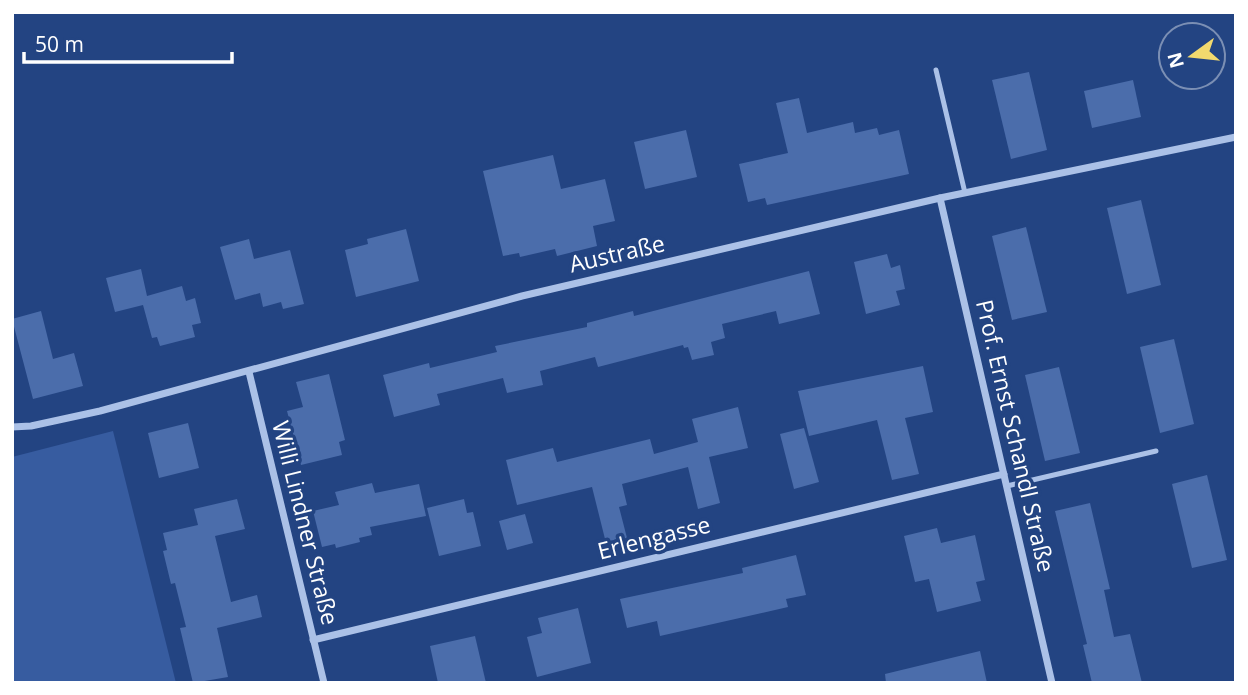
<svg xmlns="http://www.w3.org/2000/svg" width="1248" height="695" font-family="'Open Sans',sans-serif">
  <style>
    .green { fill: #375ca0 }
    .building { fill: #4b6dab }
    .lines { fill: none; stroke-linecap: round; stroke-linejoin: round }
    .lane { stroke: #abc1e7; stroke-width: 5 }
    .street { stroke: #abc1e7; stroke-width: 7 }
    .labels { text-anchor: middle; stroke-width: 7; stroke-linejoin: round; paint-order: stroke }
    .street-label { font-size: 23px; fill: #fff; stroke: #234482 }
  </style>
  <rect width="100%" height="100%" fill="#234482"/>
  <polygon class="green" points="113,431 176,683 12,683 12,457"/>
  <g class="building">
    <polygon points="1029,72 1047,150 1011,159 992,80"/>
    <polygon points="1133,80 1141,117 1092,128 1084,91"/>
    <polygon points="799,98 807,133 853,122 855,133 877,128 879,135 899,130 909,174 767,205 765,198 748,202 739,164 788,153 776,103"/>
    <polygon points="686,130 697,177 645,189 634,142"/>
    <polygon points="553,155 561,189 605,179 615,221 593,226 597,246 557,256 555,249 520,257 519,253 503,256 483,171"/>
    <polygon points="1141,200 1161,285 1127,294 1107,208"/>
    <polygon points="1026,227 1047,312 1012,320 992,236"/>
    <polygon points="406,229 419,281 356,297 345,250 368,244 367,239"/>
    <polygon points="249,239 254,259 290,250 304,304 283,309 281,302 263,307 260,293 235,300 220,247"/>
    <polygon points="887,254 891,268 900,265 905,289 896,291 900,305 866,314 854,262"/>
    <polygon points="141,269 147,296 182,286 186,301 195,298 201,323 192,325 195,337 160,346 157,337 152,338 143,305 115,312 106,278"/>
    <polygon points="809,271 820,314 779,324 776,311 722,324 725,338 711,342 714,355 692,360 688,347 684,348 683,345 598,367 595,357 540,371 543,385 507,393 503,378 437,394 440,405 394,417 383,375 429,363 430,368 497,352 495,346 587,327 587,323 633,311 634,316"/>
    <polygon points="41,311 53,359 74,353 83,386 33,399 12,319"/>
    <polygon points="1174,339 1194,424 1160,433 1140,347"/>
    <polygon points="923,366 933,412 905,418 919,474 892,480 877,420 809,436 798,391"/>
    <polygon points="1059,367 1080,453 1045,461 1025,375"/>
    <polygon points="329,374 345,440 339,442 342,455 301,465 287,411 303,407 296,382"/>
    <polygon points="738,407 748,448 709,457 720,503 698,509 688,467 622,484 627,505 619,507 627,538 606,543 592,487 517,505 506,460 553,448 557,462 650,439 654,454 698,442 692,419"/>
    <polygon points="188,423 199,468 159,478 148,433"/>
    <polygon points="804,428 819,482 794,489 780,434"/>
    <polygon points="1207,475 1227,560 1192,568 1172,484"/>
    <polygon points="372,483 375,493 419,484 426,516 370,527 372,535 359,538 360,542 336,548 335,544 322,547 313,511 339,505 335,492"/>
    <polygon points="237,499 245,529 215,536 231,602 257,595 262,617 217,628 228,677 193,683 180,628 186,627 175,583 171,584 163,551 167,550 163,533 198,525 194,509"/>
    <polygon points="464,499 467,513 473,512 481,546 439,556 427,508"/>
    <polygon points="1090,503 1110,589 1104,590 1114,637 1130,634 1142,683 1092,683 1083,645 1087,644 1055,511"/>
    <polygon points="525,514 533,543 507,550 499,521"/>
    <polygon points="937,528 941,543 975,535 985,580 976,582 981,601 937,612 929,579 915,582 904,536"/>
    <polygon points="796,555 806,595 786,599 788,607 660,636 657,621 627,628 620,599 743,573 742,568"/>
    <polygon points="578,608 591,663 537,677 527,637 542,633 538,618"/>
    <polygon points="475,636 486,683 438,683 430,646"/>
    <polygon points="980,651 987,683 886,683 885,674"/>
  </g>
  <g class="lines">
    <g class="lane">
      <polyline points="936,70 965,193"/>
      <polyline points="1007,486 1156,451"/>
    </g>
    <g class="street">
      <polyline points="940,198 1052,683"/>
      <polyline points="249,372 324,683"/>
      <polyline points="12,427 31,426 100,411 522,296 940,198 1236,137"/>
      <polyline points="313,640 1004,474"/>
    </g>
  </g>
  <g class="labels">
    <g class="street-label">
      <text transform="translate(617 254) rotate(-13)" y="8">Austraße</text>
      <text transform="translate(1015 436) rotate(77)" y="8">Prof. Ernst Schandl Straße</text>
      <text transform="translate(305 523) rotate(76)" y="8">Willi Lindner Straße</text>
      <text transform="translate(654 538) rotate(-14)" y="8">Erlengasse</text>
    </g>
  </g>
  <rect width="1248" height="695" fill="none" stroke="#ffffff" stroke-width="28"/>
  <g transform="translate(1192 56) rotate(255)"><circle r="33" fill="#234482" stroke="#7b8fb4" stroke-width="2"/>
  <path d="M0-5L12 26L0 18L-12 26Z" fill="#f2d96e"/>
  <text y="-10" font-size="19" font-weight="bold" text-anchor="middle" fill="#ffffff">N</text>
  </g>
  <path d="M24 52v10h208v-10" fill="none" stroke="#ffffff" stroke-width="3.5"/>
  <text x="35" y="52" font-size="21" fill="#ffffff" stroke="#234482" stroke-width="5" paint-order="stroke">50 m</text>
</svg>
